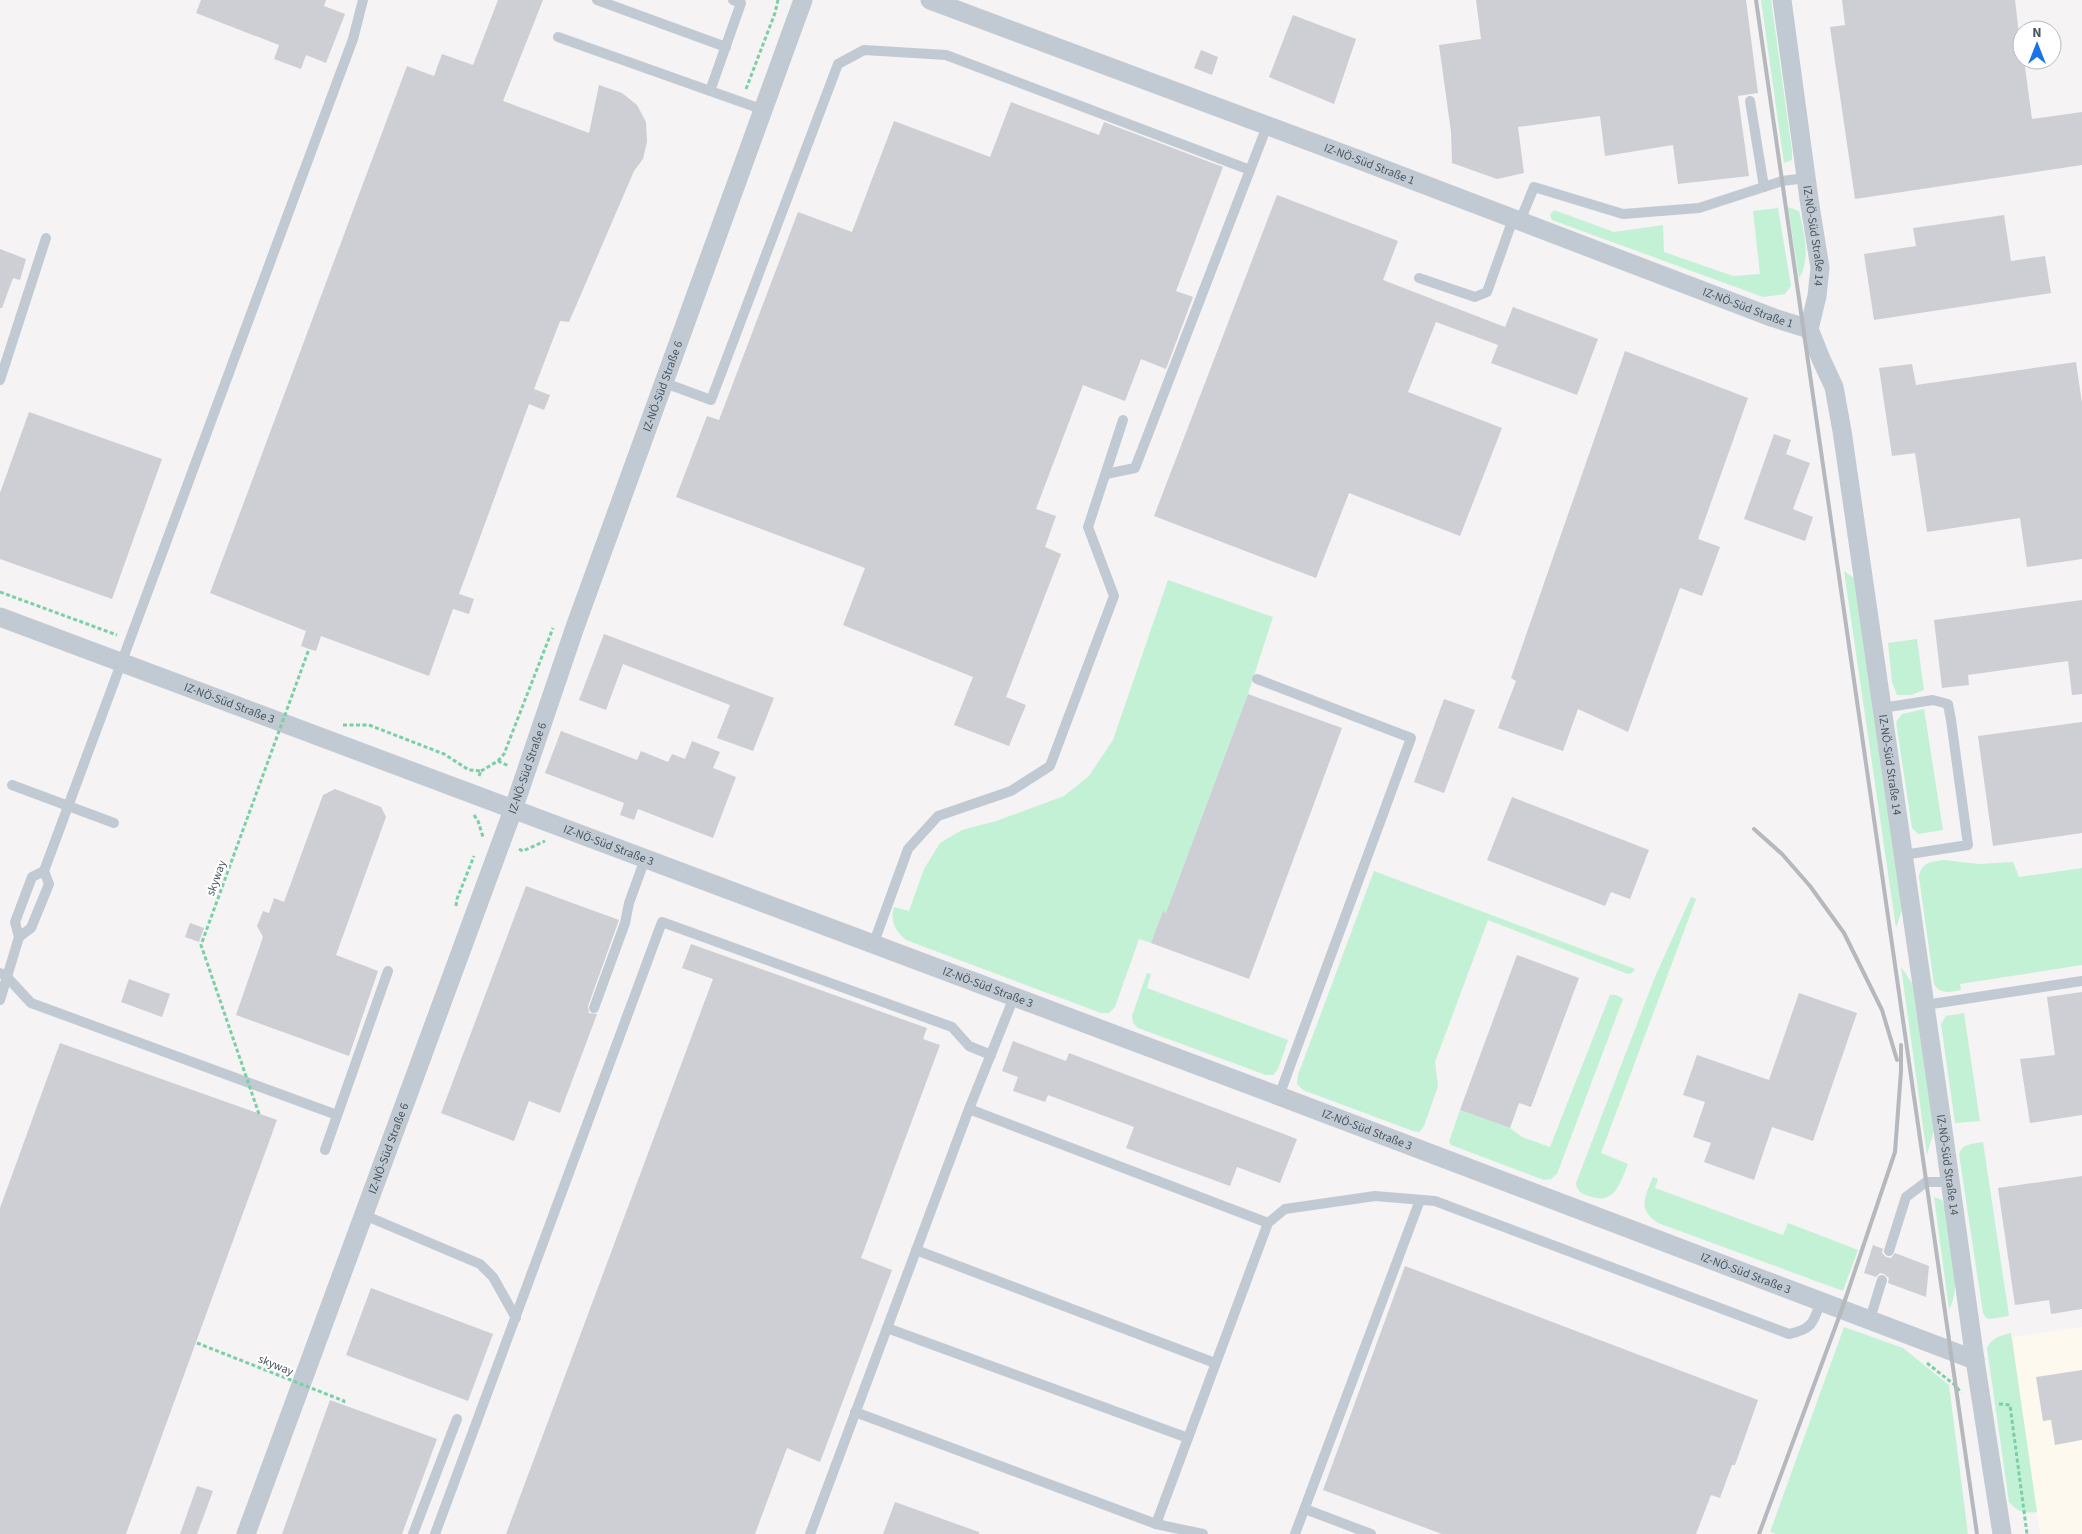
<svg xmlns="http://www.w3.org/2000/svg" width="2082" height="1534" font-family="'Source Sans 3',sans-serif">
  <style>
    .commercial { fill: #fdf9ef }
    .green { fill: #c3f1d5 }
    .building { fill: #cdcfd5 }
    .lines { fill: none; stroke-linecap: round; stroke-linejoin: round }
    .path { stroke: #7ad0a6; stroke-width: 3; stroke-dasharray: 4 2.5; stroke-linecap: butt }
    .lane { stroke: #c1cad2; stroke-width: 10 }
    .street { stroke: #c1cad2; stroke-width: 19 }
    .rail { stroke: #b5b8bd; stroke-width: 4 }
    .path-bridge { stroke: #7ad0a6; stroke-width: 3; stroke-dasharray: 4 2.5; stroke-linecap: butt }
    .labels { text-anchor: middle; stroke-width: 4; stroke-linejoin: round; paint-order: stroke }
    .street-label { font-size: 12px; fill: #4a5661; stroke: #fff }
  </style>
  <rect width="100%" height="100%" fill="#f5f3f3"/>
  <polygon class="commercial" points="2082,1327 2082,1534 2040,1534 2012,1337"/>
  <g class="green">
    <polygon points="1761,0 1771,0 1792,151 1792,160 1784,163"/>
    <path d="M1788,207L1799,211C1804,231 1811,260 1799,278Z"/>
    <polygon points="1778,208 1791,286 1785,294 1763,297 1552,220 1550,215 1554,210 1614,232 1663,225 1664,252 1733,276 1760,274 1753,211"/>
    <polygon points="1844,571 1854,578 1902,910 1896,928"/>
    <path d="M1168,580L1273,617L1248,694L1174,892L1226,935L1163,912L1151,943L1139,939L1115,1007L1109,1013H1101L906,940C895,931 890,921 894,907L909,911L924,869L940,843L962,830L996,821L1064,796L1089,776L1113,740Z"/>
    <polygon points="1917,639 1924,690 1911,695 1897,695 1892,682 1888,643"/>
    <polygon points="1924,709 1943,830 1918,834 1912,828 1896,722 1902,714"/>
    <path d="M1944,860L1979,864L2013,862L2019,877L2082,868V965L1960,984L1961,990C1949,992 1941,995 1934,984L1919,877C1921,862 1931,862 1944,860Z"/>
    <polygon points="1374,871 1635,969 1632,973 1628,974 1488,920 1435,1062 1438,1086 1424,1126 1419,1132 1413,1131 1303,1090 1297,1084 1298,1075"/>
    <path d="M1691,897L1696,899L1601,1153L1628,1164C1620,1183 1615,1206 1589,1196C1581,1194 1577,1191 1576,1183L1655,977Z"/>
    <polygon points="1901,967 1912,983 1934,1130 1927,1155"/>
    <polygon points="1147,973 1151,974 1147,988 1288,1040 1278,1069 1273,1075 1266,1075 1138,1028 1133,1023 1132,1016"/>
    <polygon points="1610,995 1616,995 1623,999 1557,1174 1551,1179 1544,1180 1451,1145 1449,1142 1460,1110 1510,1128 1522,1137 1550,1147"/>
    <polygon points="1964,1013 1980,1121 1955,1123 1941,1024 1946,1016"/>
    <path d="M1983,1142L2009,1316L1991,1319L1986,1318L1983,1313L1959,1154C1963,1143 1972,1144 1983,1142Z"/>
    <path d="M1653,1177L1658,1179L1655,1188L1783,1235L1788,1223L1858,1250L1843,1291L1658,1223C1637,1209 1645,1197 1653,1177Z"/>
    <path d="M1934,1197L1942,1200L1945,1208C1949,1233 1963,1289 1949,1309Z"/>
    <polygon points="1844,1327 1903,1348 1949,1385 1968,1534 1776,1534 1770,1532"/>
    <path d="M2011,1333L2037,1512C2024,1514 2017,1511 2009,1502L1987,1348C1993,1337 1999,1336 2011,1333Z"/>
  </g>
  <g class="building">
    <polygon points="201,0 326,0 324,6 345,14 326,63 306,55 301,69 274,59 279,45 196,13"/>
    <polygon points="498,0 543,0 503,101 589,133 599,85 622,93 637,105 646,122 647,142 643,159 634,171 569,322 560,321 534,389 550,395 544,410 529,404 459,594 474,599 469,614 453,609 429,676 321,636 316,651 309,649 301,646 306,631 210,593 407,66 434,76 442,54 473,65"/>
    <polygon points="1476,0 1746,0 1758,93 1738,96 1749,176 1678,184 1673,145 1605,156 1600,116 1518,127 1524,173 1497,179 1452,163 1451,132 1439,45 1481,39"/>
    <polygon points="1842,0 2015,0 2022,60 2024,60 2032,119 2082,112 2082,165 1855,199 1830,27 1845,25"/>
    <polygon points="1293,15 1356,39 1334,104 1269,77"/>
    <polygon points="1201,50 1218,57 1212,75 1194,68"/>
    <polygon points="1011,102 1099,135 1104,122 1223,167 1176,291 1193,297 1166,369 1141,359 1125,401 1083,385 1036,509 1056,516 1045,547 1061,554 1006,697 1026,705 1009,746 954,725 973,677 843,625 865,568 676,497 707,416 719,420 798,212 852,232 894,121 990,157"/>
    <polygon points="1277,195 1398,241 1383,280 1505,327 1513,307 1598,339 1577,395 1491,363 1498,345 1436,322 1408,392 1502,428 1460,536 1349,493 1316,578 1154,516"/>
    <polygon points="2004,215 2011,261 2045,256 2051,293 1874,320 1864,254 1916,246 1913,228"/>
    <polygon points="0,249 26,259 20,280 13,278 2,308 0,308"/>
    <polygon points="1625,351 1748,398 1698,539 1720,547 1702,596 1680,588 1628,732 1578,709 1563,751 1498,728 1516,681 1511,678"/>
    <polygon points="2076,362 2082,403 2082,559 2027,567 2020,518 1927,532 1915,453 1892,456 1879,368 1912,364 1916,385"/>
    <polygon points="29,412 162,459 112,599 0,559 0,493"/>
    <polygon points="1774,434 1791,440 1786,454 1810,463 1793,509 1813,517 1805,541 1744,519"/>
    <polygon points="2082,600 2082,694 2072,695 2068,661 1968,675 1969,685 1942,688 1934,620"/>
    <polygon points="604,634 774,698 753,751 717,738 730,705 623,664 606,710 579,700"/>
    <polygon points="1248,694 1342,728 1249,979 1151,943 1163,911 1166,913"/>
    <polygon points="1444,699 1475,710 1444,793 1414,782"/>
    <polygon points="2082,722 2082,833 1993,846 1978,736"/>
    <polygon points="561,731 637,760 641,751 668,762 672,754 685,759 692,741 720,752 713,768 736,777 713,838 638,809 634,820 620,815 624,803 545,773"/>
    <polygon points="335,789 381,807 386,817 336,955 378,971 349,1056 236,1015 263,937 257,926 263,911 269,913 274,898 284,902 323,795"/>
    <polygon points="1512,797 1649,850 1630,899 1611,892 1605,906 1487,860"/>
    <polygon points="526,886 619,920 588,1006 589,1013 597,1014 560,1113 529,1101 514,1141 441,1113"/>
    <polygon points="190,923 204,928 199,942 185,937"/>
    <polygon points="691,944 927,1028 923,1039 940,1045 861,1258 892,1270 820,1462 787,1448 755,1534 506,1534 713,979 682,968"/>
    <polygon points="1517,955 1579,978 1531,1107 1519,1103 1510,1128 1460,1110"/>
    <polygon points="129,979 170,994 162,1017 121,1002"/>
    <polygon points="2082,992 2082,1115 2030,1123 2020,1059 2055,1055 2047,997"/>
    <polygon points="1799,993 1857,1013 1813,1141 1772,1127 1754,1180 1704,1162 1711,1143 1693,1137 1705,1102 1683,1095 1697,1055 1769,1080"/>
    <polygon points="1013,1041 1066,1061 1069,1053 1297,1139 1280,1183 1237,1167 1230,1186 1126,1148 1134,1127 1048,1095 1045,1102 1013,1091 1018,1077 1002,1071"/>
    <polygon points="60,1043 277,1120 126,1534 0,1534 0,1208"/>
    <polygon points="2082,1176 2082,1309 2051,1314 2049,1300 2015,1305 1998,1188"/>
    <polygon points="1873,1245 1883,1249 1882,1253 1886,1257 1891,1258 1895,1253 1929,1266 1926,1297 1888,1283 1889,1278 1884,1274 1880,1273 1876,1277 1864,1273"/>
    <polygon points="1405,1266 1758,1400 1735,1465 1732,1465 1720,1498 1711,1495 1696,1534 1442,1534 1323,1490"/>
    <polygon points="371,1288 493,1334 468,1401 346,1355"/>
    <polygon points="2082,1370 2082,1440 2055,1445 2051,1420 2043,1421 2036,1377"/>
    <polygon points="330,1400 437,1439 402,1534 282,1534"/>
    <polygon points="197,1486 213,1491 197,1534 180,1534"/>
    <polygon points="895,1502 979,1532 979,1534 883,1534"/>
  </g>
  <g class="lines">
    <g class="path">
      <polyline points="746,89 775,13 778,0"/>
      <polyline points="0,592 117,635"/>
      <polyline points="343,725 369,725 444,754 469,770 481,771 479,776"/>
      <polyline points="498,761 504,754 553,628"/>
      <polyline points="481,771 498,761 509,766"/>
      <polyline points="474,815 478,821 483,837"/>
      <polyline points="519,849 523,851 545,841"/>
      <polyline points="456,906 457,899 474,856"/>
      <polyline points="1927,1363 1956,1386 1961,1393"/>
      <polyline points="1999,1404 2010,1405 2027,1534"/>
    </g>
    <g class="lane">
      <polyline points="597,0 726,47"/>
      <polyline points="558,37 764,110"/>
      <polyline points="710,91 741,3 733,0"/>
      <polyline points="1750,101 1764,187"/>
      <polyline points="1520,221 1534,187 1623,214 1699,208 1782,181 1806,178"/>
      <polyline points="1419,278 1475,297 1487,292 1513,219"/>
      <polyline points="0,380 46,238"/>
      <polyline points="665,383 711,400 838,64 864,50 946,55 1250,170"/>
      <polyline points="1106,474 1135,468 1267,126"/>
      <polyline points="1257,679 1411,738 1279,1096"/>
      <polyline points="1882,708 1933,700 1948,704 1951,720 1968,845 1903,855"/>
      <polyline points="12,785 114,823"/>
      <polyline points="19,937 31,928 49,884 44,871 353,39 363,0"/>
      <polyline points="873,945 908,849 938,816 1011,791 1050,766 1114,596 1088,527 1123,420"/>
      <polyline points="0,973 7,977 31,1003 337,1115"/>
      <polyline points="0,1000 19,937 15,922 32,877 44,871"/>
      <polyline points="1925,1005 2082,981"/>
      <polyline points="594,1008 625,923 629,903 645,859"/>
      <polyline points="325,1150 388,971"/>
      <polyline points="364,1215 480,1264 493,1277 516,1318"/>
      <path d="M1268,1223L1285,1209L1375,1196L1435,1201L1789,1334C1813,1329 1813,1323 1821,1301"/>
      <polyline points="916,1250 1215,1363"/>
      <polyline points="1889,1251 1906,1197 1926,1182 1950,1182"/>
      <polyline points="1870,1319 1882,1280"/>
      <polyline points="887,1328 1188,1438"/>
      <polyline points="855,1412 1156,1524 1268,1223 969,1109"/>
      <polyline points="1305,1509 1371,1534"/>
      <polyline points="1156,1524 1203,1534"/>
      <polyline points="413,1534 457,1419"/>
      <polyline points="435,1534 662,922 952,1027 969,1046 991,1055"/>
      <polyline points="810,1534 969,1109 1014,997"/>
      <polyline points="1295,1534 1420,1200"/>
    </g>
    <g class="street">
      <path id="s1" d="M930,0L1357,159L1774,318L1809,329"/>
      <path id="s2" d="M1782,0L1809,199L1820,268L1817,296L1809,329L1821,359L1834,387L1842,431L1944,1137L1975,1360L2002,1534"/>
      <path id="s3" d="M0,617L1279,1096L1975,1360"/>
      <path id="s4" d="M246,1534L513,810L575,627L803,0"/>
    </g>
    <g class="rail">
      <polyline points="1756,0 1977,1534"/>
      <polyline points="1754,829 1782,854 1810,886 1844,933 1882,1010 1897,1060"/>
      <polyline points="1759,1534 1842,1309 1895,1152 1901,1071 1901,1045"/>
    </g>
    <g class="path-bridge">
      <polyline points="259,1114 201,945 309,649"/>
      <polyline points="197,1343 344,1401 343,1405"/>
    </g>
  </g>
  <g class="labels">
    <g class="street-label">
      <text dy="4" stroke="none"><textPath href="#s1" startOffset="469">IZ-NÖ-Süd Straße 1</textPath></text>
      <text dy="4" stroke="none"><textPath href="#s2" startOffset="238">IZ-NÖ-Süd Straße 14</textPath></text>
      <text dy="4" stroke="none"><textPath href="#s1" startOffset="874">IZ-NÖ-Süd Straße 1</textPath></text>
      <text dy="4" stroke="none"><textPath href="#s4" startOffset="1221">IZ-NÖ-Süd Straße 6</textPath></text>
      <text dy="4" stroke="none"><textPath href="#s3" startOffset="245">IZ-NÖ-Süd Straße 3</textPath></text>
      <text dy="4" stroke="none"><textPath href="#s2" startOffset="778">IZ-NÖ-Süd Straße 14</textPath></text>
      <text dy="4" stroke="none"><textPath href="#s4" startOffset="816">IZ-NÖ-Süd Straße 6</textPath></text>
      <text dy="4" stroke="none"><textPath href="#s3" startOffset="650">IZ-NÖ-Süd Straße 3</textPath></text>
      <text transform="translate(216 878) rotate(-70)" y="4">skyway</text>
      <text dy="4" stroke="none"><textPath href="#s3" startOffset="1055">IZ-NÖ-Süd Straße 3</textPath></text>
      <text dy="4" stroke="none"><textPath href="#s3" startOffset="1460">IZ-NÖ-Süd Straße 3</textPath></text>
      <text dy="4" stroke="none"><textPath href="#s4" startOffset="411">IZ-NÖ-Süd Straße 6</textPath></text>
      <text dy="4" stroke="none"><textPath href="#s2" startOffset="1182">IZ-NÖ-Süd Straße 14</textPath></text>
      <text dy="4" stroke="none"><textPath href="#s3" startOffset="1865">IZ-NÖ-Süd Straße 3</textPath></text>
      <text transform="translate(276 1365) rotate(22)" y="4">skyway</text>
    </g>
  </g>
  <g transform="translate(2037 45)"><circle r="24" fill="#ffffff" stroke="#b7bbc0"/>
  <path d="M0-4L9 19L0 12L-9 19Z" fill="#1a73e8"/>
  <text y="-8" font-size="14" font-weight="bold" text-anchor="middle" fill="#4a5661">N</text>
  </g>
</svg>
